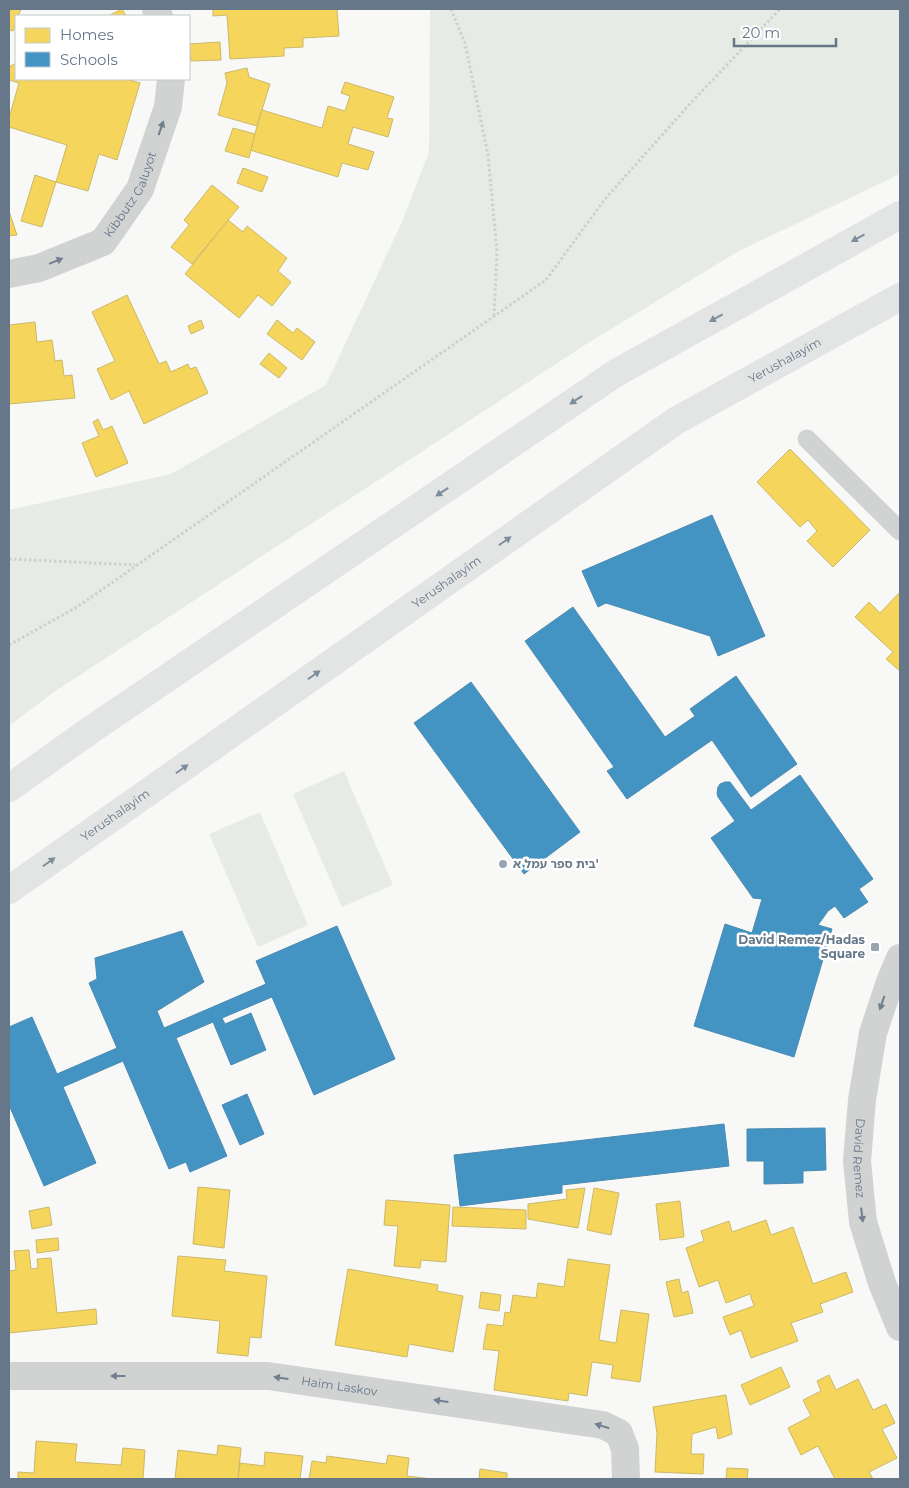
<svg xmlns="http://www.w3.org/2000/svg" width="909" height="1488" font-family="Montserrat,'Noto Sans Hebrew',sans-serif">
  <style>
    .green { fill: #e7ebe5 }
    .homes { fill: #f6d55c; stroke: #cab96a }
    .schools { fill: #4393c3; stroke: #4d8bb2 }
    .lines { fill: none; stroke-linecap: round; stroke-linejoin: round }
    .path { stroke: #cecfd0; stroke-width: 3; stroke-dasharray: 2.5 2.5; stroke-linecap: butt }
    .service { stroke: #d1d3d3; stroke-width: 19 }
    .minor { stroke: #d1d3d3; stroke-width: 28 }
    .trunk { stroke: #e3e4e4; stroke-width: 28 }
    .oneway { fill: #708090 }
    .oneway2 { fill: #7e8d9b }
    .poi-dot { fill: #98a4b0; stroke: #fff; stroke-width: 2 }
    .labels { text-anchor: middle; stroke-width: 5; stroke-linejoin: round; paint-order: stroke }
    .street-label { font-size: 12px; fill: #657789; stroke: #fff }
    .poi-label { font-size: 12px; font-weight: bold; fill: #657789; stroke: #fff; text-anchor: start }
  </style>
  <rect width="100%" height="100%" fill="#f8f8f7"/>
  <g class="green">
    <polygon points="430,9 900,9 900,174 737,252 588,343 54,692 9,726 9,510 171,474 326,385 401,224 429,152"/>
    <polygon points="344,771 393,885 342,907 293,794"/>
    <polygon points="260,812 308,925 258,947 209,834"/>
  </g>
  <g class="homes">
    <polygon points="9,9 21,9 18,16 16,16 16,22 13,31 9,30"/>
    <polygon points="122,9 126,16 108,16"/>
    <polygon points="213,9 337,9 339,36 303,38 303,47 284,48 284,56 230,59 227,15 213,16"/>
    <polygon points="220,42 221,60 191,61 189,44"/>
    <polygon points="16,63 16,79 126,79 140,83 117,160 99,154 88,191 56,182 67,145 9,127 9,118 19,83 9,80 9,67"/>
    <polygon points="247,68 249,77 270,84 257,126 218,115 227,83 225,73"/>
    <polygon points="345,82 394,97 387,118 393,119 388,137 353,127 348,144 374,152 368,170 342,163 338,177 250,150 262,110 322,128 328,106 345,111 350,96 341,93"/>
    <polygon points="233,128 255,134 249,158 225,151"/>
    <polygon points="243,168 268,177 262,192 237,183"/>
    <polygon points="35,175 56,182 42,227 21,221"/>
    <polygon points="212,185 239,207 192,264 171,247 189,225 184,220"/>
    <polygon points="9,211 17,235 9,236"/>
    <polygon points="228,220 243,232 247,226 287,258 278,271 291,282 272,306 258,295 239,318 185,274"/>
    <polygon points="127,295 159,364 166,361 171,372 188,364 190,369 196,367 208,393 144,424 129,391 111,400 97,369 115,361 92,312"/>
    <polygon points="201,320 204,328 191,334 188,326"/>
    <polygon points="277,320 293,333 297,328 315,342 302,360 267,334"/>
    <polygon points="35,322 37,342 52,340 55,361 62,360 64,376 72,375 75,398 9,404 9,325"/>
    <polygon points="269,353 287,368 279,378 260,364"/>
    <polygon points="98,419 103,430 112,426 128,463 96,477 82,443 99,436 93,422"/>
    <polygon points="790,449 870,530 833,567 807,541 817,531 808,520 800,527 757,482"/>
    <polygon points="900,592 900,671 886,659 893,652 855,617 869,602 880,613"/>
    <polygon points="198,1187 230,1190 224,1248 193,1244"/>
    <polygon points="585,1188 578,1228 528,1219 528,1204 567,1199 566,1190"/>
    <polygon points="594,1188 619,1193 611,1235 587,1230"/>
    <polygon points="386,1200 450,1205 446,1262 421,1260 420,1268 394,1266 398,1226 384,1225"/>
    <polygon points="680,1201 684,1237 660,1240 656,1204"/>
    <polygon points="49,1207 52,1225 32,1229 29,1211"/>
    <polygon points="453,1207 526,1210 526,1229 452,1226"/>
    <polygon points="766,1220 771,1235 793,1227 813,1284 846,1272 853,1292 820,1304 823,1312 791,1323 798,1341 751,1358 741,1330 730,1335 723,1317 754,1306 750,1294 726,1303 718,1280 699,1287 686,1248 704,1241 701,1231 729,1221 732,1232"/>
    <polygon points="58,1238 59,1250 37,1253 36,1240"/>
    <polygon points="29,1250 31,1269 38,1268 37,1259 51,1258 57,1313 96,1309 97,1324 9,1333 9,1271 16,1270 14,1251"/>
    <polygon points="178,1256 226,1260 224,1271 267,1276 261,1338 250,1337 248,1356 217,1353 220,1321 172,1316"/>
    <polygon points="568,1259 610,1265 599,1340 616,1343 621,1310 649,1314 640,1382 611,1378 613,1365 592,1362 587,1396 569,1393 568,1401 494,1390 499,1351 483,1349 487,1324 503,1326 505,1312 510,1313 513,1295 536,1298 538,1283 564,1287"/>
    <polygon points="348,1269 438,1285 437,1291 463,1296 453,1352 409,1344 407,1357 335,1345"/>
    <polygon points="679,1279 682,1293 688,1291 693,1313 674,1317 666,1282"/>
    <polygon points="481,1292 501,1295 499,1311 479,1308"/>
    <polygon points="781,1367 790,1387 750,1405 741,1385"/>
    <polygon points="829,1375 836,1390 858,1379 873,1410 886,1404 895,1423 882,1429 897,1458 869,1472 873,1479 835,1479 818,1446 801,1455 788,1428 811,1416 803,1400 821,1391 817,1381"/>
    <polygon points="726,1395 732,1434 718,1439 716,1427 692,1434 691,1454 704,1454 703,1474 655,1472 657,1433 653,1407"/>
    <polygon points="36,1441 77,1444 75,1462 121,1465 123,1448 145,1450 143,1479 18,1479 18,1472 34,1473"/>
    <polygon points="218,1445 241,1448 238,1479 175,1479 178,1450 217,1455"/>
    <polygon points="265,1452 303,1456 300,1479 238,1479 240,1463 264,1466"/>
    <polygon points="388,1455 409,1458 407,1476 432,1479 309,1479 312,1461 326,1463 327,1456 386,1464"/>
    <polygon points="727,1468 748,1469 747,1479 726,1479"/>
    <polygon points="480,1469 507,1473 507,1479 479,1479"/>
  </g>
  <g class="schools">
    <polygon points="712,515 765,636 718,656 710,636 606,603 598,607 582,571"/>
    <polygon points="573,607 665,737 695,716 690,709 736,676 797,764 751,797 712,740 627,799 607,771 614,767 525,641"/>
    <polygon points="471,682 580,832 524,874 414,723"/>
    <polygon points="800,775 873,879 859,889 868,902 844,918 835,906 828,911 818,925 832,929 794,1057 694,1026 725,924 752,933 762,899 753,898 711,838 735,821 718,797 717,793 718,787 720,784 725,782 730,782 751,810"/>
    <polygon points="337,926 395,1059 314,1095 272,997 222,1018 225,1024 251,1013 266,1050 231,1065 213,1022 176,1038 227,1156 190,1172 186,1162 169,1169 123,1061 63,1087 96,1163 44,1186 9,1105 9,1027 32,1017 57,1074 117,1048 89,983 97,979 95,958 182,931 204,982 157,1011 164,1028 266,984 256,961"/>
    <polygon points="247,1094 264,1134 240,1145 222,1105"/>
    <polygon points="724,1124 729,1166 562,1185 562,1193 460,1206 454,1155"/>
    <polygon points="825,1128 826,1170 803,1171 803,1183 764,1184 764,1161 747,1161 747,1129"/>
  </g>
  <g class="lines">
    <g class="path">
      <polyline points="451,9 465,43 488,155 497,252 494,315"/>
      <polyline points="9,559 135,565"/>
      <polyline points="9,645 77,607 546,280 605,199 687,107 780,9"/>
    </g>
    <polyline class="service" points="807,439 900,531"/>
    <g class="minor">
      <polyline points="156,9 159,16"/>
      <path id="s1" d="M9,274L39,268L103,242L140,189L168,107L171,79"/>
      <path id="s2" d="M900,958L890,982L873,1033L862,1100L857,1161L863,1222L882,1283L900,1327"/>
      <path id="s3" d="M9,1376H268L603,1425L619,1433L625,1449L626,1479"/>
    </g>
    <g class="trunk">
      <polyline points="9,788 92,729 616,373 900,215"/>
      <path id="s4" d="M9,890L677,420L900,297"/>
    </g>
  </g>
  <defs><path id="oneway-solid" d="M-6-.8H1V-3.2L6.5 0L1 3.2V.8H-6Z" transform="scale(1.25)"/></defs>
  <g class="oneway">
    <use href="#oneway-solid" transform="translate(161 128) rotate(-71)"/>
    <use href="#oneway-solid" transform="translate(56 261) rotate(-22)"/>
    <use href="#oneway-solid" transform="translate(882 1003) rotate(109)"/>
    <use href="#oneway-solid" transform="translate(862 1215) rotate(83)"/>
    <use href="#oneway-solid" transform="translate(118 1376) rotate(180)"/>
    <use href="#oneway-solid" transform="translate(281 1378) rotate(-172)"/>
    <use href="#oneway-solid" transform="translate(441 1401) rotate(-172)"/>
    <use href="#oneway-solid" transform="translate(602 1426) rotate(-163)"/>
  </g>
  <g class="oneway2">
    <use href="#oneway-solid" transform="translate(858 238) rotate(151)"/>
    <use href="#oneway-solid" transform="translate(716 318) rotate(151)"/>
    <use href="#oneway-solid" transform="translate(576 400) rotate(146)"/>
    <use href="#oneway-solid" transform="translate(442 492) rotate(146)"/>
    <use href="#oneway-solid" transform="translate(505 541) rotate(-35)"/>
    <use href="#oneway-solid" transform="translate(314 675) rotate(-35)"/>
    <use href="#oneway-solid" transform="translate(182 769) rotate(-35)"/>
    <use href="#oneway-solid" transform="translate(49 862) rotate(-35)"/>
  </g>
  <g class="poi-dot">
    <circle cx="503" cy="864" r="5"/>
    <rect x="870" y="942" width="10" height="10" rx="2.5"/>
  </g>
  <g class="labels">
    <g class="street-label">
      <text dy="4" stroke="none"><textPath href="#s1" startOffset="155">Kibbutz Galuyot</textPath></text>
      <text dy="4" stroke="none"><textPath href="#s4" startOffset="940">Yerushalayim</textPath></text>
      <text dy="4" stroke="none"><textPath href="#s4" startOffset="535">Yerushalayim</textPath></text>
      <text dy="4" stroke="none"><textPath href="#s4" startOffset="130">Yerushalayim</textPath></text>
      <text dy="4" stroke="none"><textPath href="#s2" startOffset="206">David Remez</textPath></text>
      <text dy="4" stroke="none"><textPath href="#s3" startOffset="331">Haim Laskov</textPath></text>
    </g>
    <g class="poi-label">
      <text x="513" y="868">בית ספר עמל א'</text>
      <text x="865" y="944" text-anchor="end">David Remez/Hadas<tspan x="865" dy="14">Square</tspan></text>
    </g>
  </g>
  <rect width="909" height="1488" fill="none" stroke="#657789" stroke-width="20"/>
  <rect x="15" y="15" width="175" height="65" fill="#ffffff" stroke="#c1c9d0"/>
  <rect x="25" y="28" width="25" height="15" fill="#f6d55c" stroke="#c1c9d0"/>
  <text x="60" y="40" font-size="15" fill="#657789">Homes</text>
  <rect x="25" y="52" width="25" height="15" fill="#4393c3" stroke="#c1c9d0"/>
  <text x="60" y="65" font-size="15" fill="#657789">Schools</text>
  <path d="M734 38v8h102v-8" fill="none" stroke="#657789" stroke-width="2.5"/>
  <text x="742" y="38" font-size="15" fill="#657789" stroke="#ffffff" stroke-width="4" paint-order="stroke">20 m</text>
</svg>
